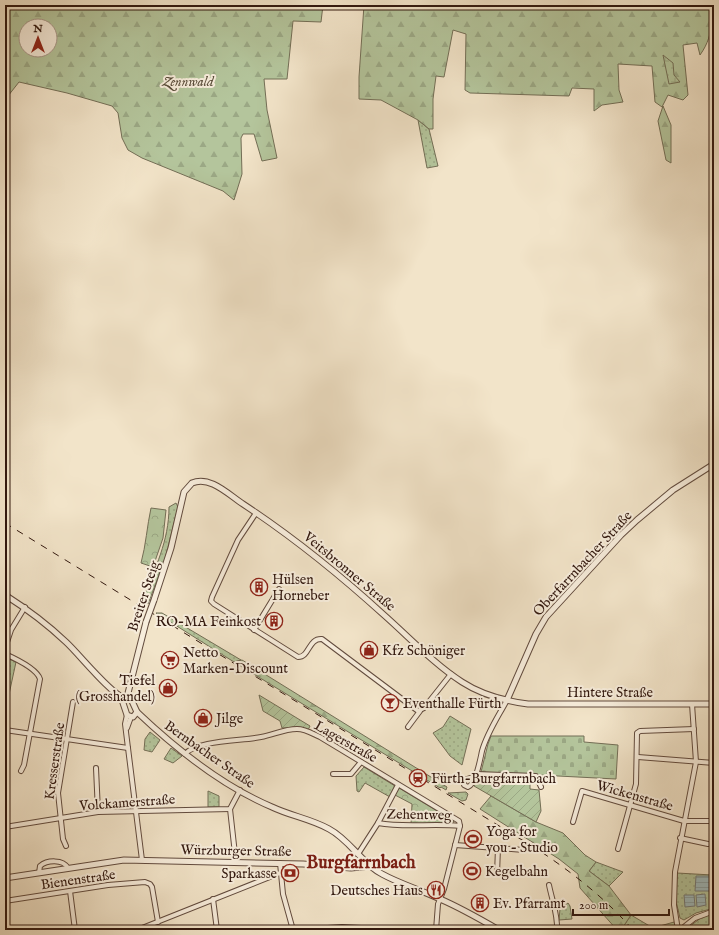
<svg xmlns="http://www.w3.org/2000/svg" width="719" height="935" font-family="'IM FELL English',serif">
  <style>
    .grass { fill: url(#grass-dots); stroke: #736e56 }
    .forest { fill: url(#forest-firs); stroke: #736e56; fill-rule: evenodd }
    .wetland { fill: url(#wetland-marsh); stroke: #736e56 }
    .cemetery { fill: url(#cemetery-stones); stroke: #736e56 }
    .park { fill: url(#park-crowns); stroke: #736e56 }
    .garden { fill: url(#garden-furrows); stroke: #736e56 }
    .water { fill: url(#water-rules); stroke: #737a79 }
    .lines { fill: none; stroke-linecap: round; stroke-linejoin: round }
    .minor-casing { stroke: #624b3e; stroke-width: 6 }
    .tertiary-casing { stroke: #624b3e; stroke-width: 7 }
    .minor { stroke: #f7eddc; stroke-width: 4 }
    .tertiary { stroke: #f7eddc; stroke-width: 5 }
    .rail { stroke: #32180f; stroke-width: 1; stroke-dasharray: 7 7; stroke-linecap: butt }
    .tertiary-bridge-casing { stroke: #624b3e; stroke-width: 7; stroke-linecap: butt }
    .tertiary-bridge { stroke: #f7eddc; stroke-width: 5 }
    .labels { text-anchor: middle; stroke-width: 4; stroke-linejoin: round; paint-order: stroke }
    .park-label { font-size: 14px; font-style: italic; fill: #594c39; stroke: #f7eddc }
    .street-label { font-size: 14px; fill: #32180f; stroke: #f7eddc }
    .poi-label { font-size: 14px; fill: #32180f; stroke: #f7eddc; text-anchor: start }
    .district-label { font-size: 18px; font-weight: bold; fill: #7a1f14; stroke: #f7eddc }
  </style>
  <defs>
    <pattern id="grass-dots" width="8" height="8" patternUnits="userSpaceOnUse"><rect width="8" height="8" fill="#b4c59c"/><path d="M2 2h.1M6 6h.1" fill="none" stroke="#9ba885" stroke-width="1.8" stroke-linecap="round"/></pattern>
    <pattern id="forest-firs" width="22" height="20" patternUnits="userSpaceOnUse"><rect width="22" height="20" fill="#b4c59c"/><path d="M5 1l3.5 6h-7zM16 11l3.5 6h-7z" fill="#9ba885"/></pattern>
    <pattern id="wetland-marsh" width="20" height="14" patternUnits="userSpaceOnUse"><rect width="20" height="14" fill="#b4c59c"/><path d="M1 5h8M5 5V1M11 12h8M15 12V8" fill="none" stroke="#9ba885"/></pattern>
    <pattern id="cemetery-stones" width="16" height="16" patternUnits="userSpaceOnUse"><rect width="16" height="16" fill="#b4c59c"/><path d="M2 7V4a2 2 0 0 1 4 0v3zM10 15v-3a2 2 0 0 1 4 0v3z" fill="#9ba885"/></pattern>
    <pattern id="park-crowns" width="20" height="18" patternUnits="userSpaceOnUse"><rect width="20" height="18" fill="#b4c59c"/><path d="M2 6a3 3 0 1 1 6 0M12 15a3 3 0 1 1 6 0" fill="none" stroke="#9ba885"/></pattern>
    <pattern id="garden-furrows" width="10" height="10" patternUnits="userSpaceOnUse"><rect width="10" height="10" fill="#b4c59c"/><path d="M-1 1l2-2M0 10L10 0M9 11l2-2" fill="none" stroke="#9ba885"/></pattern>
    <pattern id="water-rules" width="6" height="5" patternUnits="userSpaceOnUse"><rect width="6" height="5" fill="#9fbcc0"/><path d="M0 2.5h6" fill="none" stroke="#89a1a4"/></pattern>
  </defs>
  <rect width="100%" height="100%" fill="#f2e4c9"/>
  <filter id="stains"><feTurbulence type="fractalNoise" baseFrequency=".005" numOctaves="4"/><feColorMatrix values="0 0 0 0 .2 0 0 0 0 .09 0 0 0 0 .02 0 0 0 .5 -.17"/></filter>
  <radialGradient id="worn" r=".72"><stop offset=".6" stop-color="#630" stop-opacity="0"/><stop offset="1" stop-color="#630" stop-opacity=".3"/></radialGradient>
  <g class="grass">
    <polygon points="418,120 429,129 438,166 427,168"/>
    <path d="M176,503L178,507L165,559L148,604L143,599C155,568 169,541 169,507Z"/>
    <polygon points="156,613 162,613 241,660 234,662"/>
    <polygon points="9,659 16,662 8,699 5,698 5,662"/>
    <polygon points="450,716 471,729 462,765 450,756 433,733 443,727"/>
    <polygon points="150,732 160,740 152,752 144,750 145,739"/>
    <polygon points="171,748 182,756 173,763 164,759"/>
    <polygon points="364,767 395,786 390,797 365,783 359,792 357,791 356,776"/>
    <polygon points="208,791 219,796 219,807 208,807"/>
    <polygon points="466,792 468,794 466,800 462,801 448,793"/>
    <polygon points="596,862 623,872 609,886 589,871"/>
    <polygon points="677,873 712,875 714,886 714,908 696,913 684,920 680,918 676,901"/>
    <polygon points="568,903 570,906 572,919 559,920 560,909"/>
    <polygon points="714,913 714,930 685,930 702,917"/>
    <polygon points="631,915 653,928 674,922 676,928 675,930 621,930"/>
  </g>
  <g class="forest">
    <path d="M5,5H323L321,22L293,21L287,79H264L267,110L277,158L262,161L254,134H243L241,138L242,174L234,200L223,191L142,158L128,150L122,138L118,113L112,106L67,93L19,82L8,96H5ZM26,26H50V50H26Z"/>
    <path d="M364,5H712L714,20H712C711,33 708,44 700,55L697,43L683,45L688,95L683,100L668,95L662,107L655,102L652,66L618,64L619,90L623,102L602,105L594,111V89L572,88L569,96L470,93L465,90L466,34L453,30L444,77L436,76L433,99V129H429L418,120L381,100L359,99V77Z"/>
    <polygon points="663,106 671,125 671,163 666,160 658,121"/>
    <polygon points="242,660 447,787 446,790 441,787 440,788 234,662"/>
    <polygon points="491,796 536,822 563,833 585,855 596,862 589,871 609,886 631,915 621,930 617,930 580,888 578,874 559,859 480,809"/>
  </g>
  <polygon class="wetland" points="663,55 673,63 674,75 680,82 669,84"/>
  <polygon class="cemetery" points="491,736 584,736 584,742 618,745 616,779 481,772 488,744"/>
  <g class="park">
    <path d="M151,508L166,510L163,538L153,567L141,563C146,545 147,526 151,508Z"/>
    <polygon points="399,788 452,820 454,822 411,824 412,804 395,795"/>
  </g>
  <g class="garden">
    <polygon points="259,695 310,726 308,730 299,727 282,728 280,721 263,711"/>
    <polygon points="484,777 489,778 489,780 530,782 530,789 539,790 541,811 536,822 474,786 476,782 482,782"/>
  </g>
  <g class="water">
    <polygon points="696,876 710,876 714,891 695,891"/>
    <polygon points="705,894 706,905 697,907 696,895"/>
    <polygon points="684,895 694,895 695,906 685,907"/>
  </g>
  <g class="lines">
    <defs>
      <g id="minor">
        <path d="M256,513L238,540L212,597L211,601L214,604L298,657C310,657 308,638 322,639L418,711L424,708L451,674"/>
        <polyline points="254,630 279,589"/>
        <polyline points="5,648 11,630 25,607"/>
        <path d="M5,654C14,658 37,669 40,679L24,765L21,771"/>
        <polyline points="127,715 125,724 142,860"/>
        <polyline points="408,727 420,711"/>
        <polyline points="127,728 131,717"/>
        <polyline points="5,730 128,748"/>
        <path d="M185,754C197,740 243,741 261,737C273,735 284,729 297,729C306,729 313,734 320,737L459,821L460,826L444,889L438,904L436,930"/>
        <polyline points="638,757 714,763"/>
        <polyline points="96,768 98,812"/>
        <polyline points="333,774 351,774 361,762"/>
        <polyline points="476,774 536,776 541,787"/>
        <path d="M473,777L464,780V785L468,787C476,784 480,760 482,751C487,733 498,717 507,700"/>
        <polyline points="230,809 236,863"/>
        <polyline points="573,822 582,791 684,821 714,821"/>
        <path d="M378,823C405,828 433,823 460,826"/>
        <polyline points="5,827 98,812 230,809 240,790"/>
        <polyline points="680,838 708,844"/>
        <polyline points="455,845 524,850"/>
        <polyline points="66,846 63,839 58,793 73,702"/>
        <polyline points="618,849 636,784 637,733 640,731 694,729"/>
        <polyline points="358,854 378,823 398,785"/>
        <polyline points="280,863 283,894 293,930"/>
        <path d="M39,873L40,866C47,860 63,859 68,868"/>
        <polyline points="497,874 498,848"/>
        <path d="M549,885C552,900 558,915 557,930"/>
        <polyline points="70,891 75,930"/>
        <polyline points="213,899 217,930"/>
        <polyline points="5,901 108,885 145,882 150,884 152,887 158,922"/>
        <polyline points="137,930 280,873"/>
        <polyline points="299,930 342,927 380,929"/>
        <polyline points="678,930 674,905 675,872 696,762 692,704"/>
        <polyline points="680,930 695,918 714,911"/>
      </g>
      <g id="tertiary">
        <path d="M5,595C27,609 47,624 66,642C79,654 110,693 124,698"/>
        <path d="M154,600L171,548L184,492L192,483C210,475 229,495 243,504C293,537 340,575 384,615C410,638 434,664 462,682C482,695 505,701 528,704H714"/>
        <polyline points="127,697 146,622"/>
        <polygon points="127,697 131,699 137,712 133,717 127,715 122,700"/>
        <polyline points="507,700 536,634 546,617 621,535 637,520 673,490 714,464"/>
        <path d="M137,712C176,749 222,786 272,807C291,816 311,819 329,829C350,840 361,863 382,874C400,884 421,890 440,899C461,908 480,919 499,930"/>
        <polyline points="5,878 124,860 303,864 351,868 370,866"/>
      </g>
    </defs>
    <use href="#minor" class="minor-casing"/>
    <use href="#tertiary" class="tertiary-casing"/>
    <use href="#minor" class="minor"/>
    <use href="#tertiary" class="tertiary"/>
    <path class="rail" d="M5,523L540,851C574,874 606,899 633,930"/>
    <defs>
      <polyline id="tertiary-bridge" points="146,622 154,600"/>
    </defs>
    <use href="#tertiary-bridge" class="tertiary-bridge-casing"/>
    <use href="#tertiary-bridge" class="tertiary-bridge"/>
  </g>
  <defs>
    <symbol id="building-ring" viewBox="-11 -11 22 22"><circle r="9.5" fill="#f7eddc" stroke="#8f2418" stroke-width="1.5"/><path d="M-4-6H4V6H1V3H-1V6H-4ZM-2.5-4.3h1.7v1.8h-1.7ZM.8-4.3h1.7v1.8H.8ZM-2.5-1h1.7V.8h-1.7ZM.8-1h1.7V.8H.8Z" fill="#8f2418"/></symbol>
    <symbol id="shop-ring" viewBox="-11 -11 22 22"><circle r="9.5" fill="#f7eddc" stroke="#8f2418" stroke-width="1.5"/><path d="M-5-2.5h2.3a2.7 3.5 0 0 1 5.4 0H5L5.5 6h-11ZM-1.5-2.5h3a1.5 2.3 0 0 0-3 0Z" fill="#8f2418"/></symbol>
    <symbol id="supermarket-ring" viewBox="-11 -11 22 22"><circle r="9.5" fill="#f7eddc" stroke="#8f2418" stroke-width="1.5"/><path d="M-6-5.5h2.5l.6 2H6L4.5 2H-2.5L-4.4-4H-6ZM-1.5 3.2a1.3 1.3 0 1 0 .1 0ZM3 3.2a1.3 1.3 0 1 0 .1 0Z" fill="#8f2418"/></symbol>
    <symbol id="bar-ring" viewBox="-11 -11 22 22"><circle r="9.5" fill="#f7eddc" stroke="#8f2418" stroke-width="1.5"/><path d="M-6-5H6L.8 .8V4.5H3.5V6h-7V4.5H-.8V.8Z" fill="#8f2418"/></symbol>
    <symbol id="station-ring" viewBox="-11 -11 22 22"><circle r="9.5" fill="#f7eddc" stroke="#8f2418" stroke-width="1.5"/><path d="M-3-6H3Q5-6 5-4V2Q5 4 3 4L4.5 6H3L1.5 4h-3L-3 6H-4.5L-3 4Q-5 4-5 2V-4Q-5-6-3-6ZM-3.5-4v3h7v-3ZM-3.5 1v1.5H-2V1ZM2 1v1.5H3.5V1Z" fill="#8f2418"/></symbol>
    <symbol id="stadium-ring" viewBox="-11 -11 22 22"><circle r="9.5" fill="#f7eddc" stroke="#8f2418" stroke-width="1.5"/><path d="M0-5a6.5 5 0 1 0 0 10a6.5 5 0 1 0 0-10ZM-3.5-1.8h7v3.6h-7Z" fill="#8f2418"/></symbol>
    <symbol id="bank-ring" viewBox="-11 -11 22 22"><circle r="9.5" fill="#f7eddc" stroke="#8f2418" stroke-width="1.5"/><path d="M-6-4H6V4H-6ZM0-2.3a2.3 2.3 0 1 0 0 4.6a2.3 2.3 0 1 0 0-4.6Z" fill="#8f2418"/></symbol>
    <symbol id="restaurant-ring" viewBox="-11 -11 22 22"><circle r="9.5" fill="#f7eddc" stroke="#8f2418" stroke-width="1.5"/><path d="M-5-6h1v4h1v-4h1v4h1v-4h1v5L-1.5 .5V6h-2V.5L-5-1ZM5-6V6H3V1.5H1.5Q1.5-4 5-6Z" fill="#8f2418"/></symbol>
  </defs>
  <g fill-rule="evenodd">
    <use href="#building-ring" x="249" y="577" width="20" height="20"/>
    <use href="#building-ring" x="264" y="611" width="20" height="20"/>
    <use href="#shop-ring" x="359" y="640" width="20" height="20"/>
    <use href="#supermarket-ring" x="160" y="650" width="20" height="20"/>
    <use href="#shop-ring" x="158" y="678" width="20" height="20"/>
    <use href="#bar-ring" x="380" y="693" width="20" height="20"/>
    <use href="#shop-ring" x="193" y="708" width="20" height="20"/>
    <use href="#station-ring" x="408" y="768" width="20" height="20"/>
    <use href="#stadium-ring" x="463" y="829" width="20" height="20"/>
    <use href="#stadium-ring" x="462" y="861" width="20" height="20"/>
    <use href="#bank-ring" x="280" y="863" width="20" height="20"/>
    <use href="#restaurant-ring" x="426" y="880" width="20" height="20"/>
    <use href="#building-ring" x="470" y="893" width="20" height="20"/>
  </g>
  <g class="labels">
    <g class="park-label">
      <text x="188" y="86">Zennwald</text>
    </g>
    <g class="street-label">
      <text transform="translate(582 563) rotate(-47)" y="5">Oberfarrnbacher Straße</text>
      <text transform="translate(350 571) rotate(40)" y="5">Veitsbronner Straße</text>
      <text transform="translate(143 596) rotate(-72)" y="5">Breiter Steig</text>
      <text x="610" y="697">Hintere Straße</text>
      <text transform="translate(346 741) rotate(30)" y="5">Lagerstraße</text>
      <text transform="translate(210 754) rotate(35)" y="5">Bernbacher Straße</text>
      <text transform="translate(54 761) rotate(-82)" y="5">Kresserstraße</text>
      <text transform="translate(635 795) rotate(16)" y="5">Wickenstraße</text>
      <text transform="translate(127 802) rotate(-4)" y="5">Volckamerstraße</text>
      <text transform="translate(419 814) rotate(1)" y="5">Zehentweg</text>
      <text transform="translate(236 850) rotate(1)" y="5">Würzburger Straße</text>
      <text transform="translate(78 879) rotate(-8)" y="5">Bienenstraße</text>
    </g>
    <g class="poi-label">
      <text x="272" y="584">Hülsen<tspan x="272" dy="16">Horneber</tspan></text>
      <text x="261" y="626" text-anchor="end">RO-MA Feinkost</text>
      <text x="382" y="655">Kfz Schöniger</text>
      <text x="183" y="657">Netto<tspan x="183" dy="16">Marken-Discount</tspan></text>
      <text x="155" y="685" text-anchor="end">Tiefel<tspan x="155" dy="16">(Grosshandel)</tspan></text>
      <text x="403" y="708">Eventhalle Fürth</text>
      <text x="216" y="723">Jilge</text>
      <text x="431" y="783">Fürth-Burgfarrnbach</text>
      <text x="486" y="836">Yoga for<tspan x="486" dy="16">you - Studio</tspan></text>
      <text x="485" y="876">Kegelbahn</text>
      <text x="277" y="878" text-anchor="end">Sparkasse</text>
      <text x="423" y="895" text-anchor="end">Deutsches Haus</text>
      <text x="493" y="908">Ev. Pfarramt</text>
    </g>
    <g class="district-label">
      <text x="361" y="868">Burgfarrnbach</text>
    </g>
  </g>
  <rect width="719" height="935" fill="none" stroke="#f2e4c9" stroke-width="20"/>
  <rect x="6" y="6" width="707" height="923" fill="none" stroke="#32180f" stroke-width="2"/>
  <rect x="10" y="10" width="699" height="915" fill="none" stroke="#32180f"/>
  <g transform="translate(38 38)"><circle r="19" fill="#f7eddc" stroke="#a8988a"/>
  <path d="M0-3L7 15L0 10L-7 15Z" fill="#8f2418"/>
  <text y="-6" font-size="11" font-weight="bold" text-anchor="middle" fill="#32180f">N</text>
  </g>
  <path d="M573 909v6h96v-6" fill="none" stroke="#32180f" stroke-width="2"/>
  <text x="579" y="909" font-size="12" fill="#32180f" stroke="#f7eddc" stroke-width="3" paint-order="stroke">200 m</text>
  <rect width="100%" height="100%" filter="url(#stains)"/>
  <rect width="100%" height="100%" fill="url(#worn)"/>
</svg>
